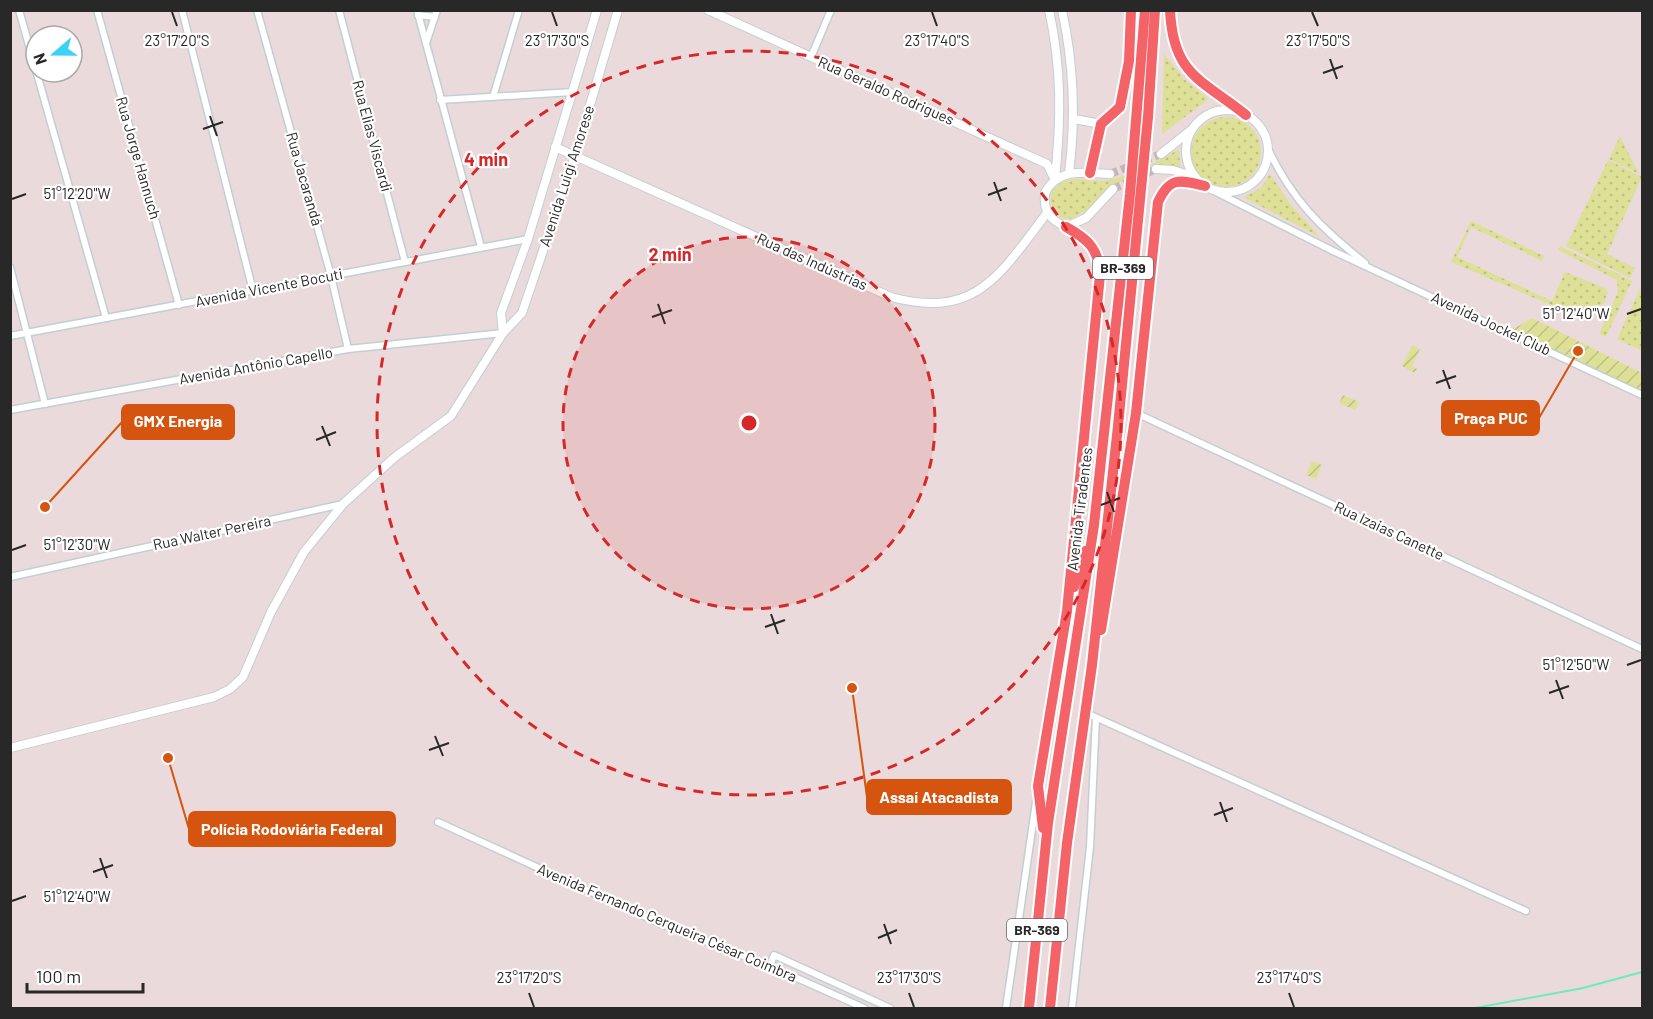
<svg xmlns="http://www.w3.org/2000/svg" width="1653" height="1019" font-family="Barlow,sans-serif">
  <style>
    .grass { fill: url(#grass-dots) }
    .garden { fill: url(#garden-furrows) }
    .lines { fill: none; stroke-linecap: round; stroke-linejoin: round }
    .stream { stroke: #6eebbe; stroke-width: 2 }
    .tertiary-tunnel { stroke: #c3b6b7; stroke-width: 8; stroke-dasharray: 8 4; stroke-linecap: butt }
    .minor-casing { stroke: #c2cfd2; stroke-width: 9 }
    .tertiary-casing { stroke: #c2cfd2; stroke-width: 10 }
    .trunk-casing { stroke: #fff; stroke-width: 14 }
    .minor { stroke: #fff; stroke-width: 6 }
    .tertiary { stroke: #fff; stroke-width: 8 }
    .trunk { stroke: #f46368; stroke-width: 10 }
    .ticks { fill: none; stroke: #282828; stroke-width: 2 }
    .ring { fill: none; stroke: #d62828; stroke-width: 3; stroke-dasharray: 10 8 }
    .labels { text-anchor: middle; stroke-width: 4.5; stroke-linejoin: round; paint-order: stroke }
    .shield { fill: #fff; stroke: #686868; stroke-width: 1.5 }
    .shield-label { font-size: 14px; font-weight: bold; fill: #282828 }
    .street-label { font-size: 15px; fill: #282828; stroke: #fff }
    .ticks-label { font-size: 15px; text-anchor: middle; fill: #282828; stroke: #fff; stroke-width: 4.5; stroke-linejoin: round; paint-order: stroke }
    .centre { fill: #d62828; stroke: #fff; stroke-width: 3 }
    .ring-label { font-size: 18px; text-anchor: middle; font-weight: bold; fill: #d62828; stroke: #fff; stroke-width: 4.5; stroke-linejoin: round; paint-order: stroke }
    .leader { fill: none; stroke: #d5540f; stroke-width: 2 }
    .callout-dot { fill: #d5540f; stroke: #fff; stroke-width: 2 }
    .callout { fill: #d5540f; stroke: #d5540f; stroke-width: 2 }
    .callout-label { font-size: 16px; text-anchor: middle; font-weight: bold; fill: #fff }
  </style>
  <defs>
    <pattern id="grass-dots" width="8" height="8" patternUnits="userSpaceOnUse" patternTransform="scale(1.5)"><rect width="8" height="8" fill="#dee097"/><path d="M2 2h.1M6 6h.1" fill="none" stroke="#bec082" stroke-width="1.8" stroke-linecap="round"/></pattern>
    <pattern id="garden-furrows" width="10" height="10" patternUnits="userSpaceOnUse" patternTransform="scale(1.5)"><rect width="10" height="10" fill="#dee097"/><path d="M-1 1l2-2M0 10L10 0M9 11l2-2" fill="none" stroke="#bec082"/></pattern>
  </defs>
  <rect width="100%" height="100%" fill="#eadadb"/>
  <g class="grass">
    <polygon points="1164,54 1185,80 1209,99 1162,134"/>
    <circle cx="1226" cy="152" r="35"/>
    <polygon points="1620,136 1639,174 1609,159"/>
    <path d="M1179,149L1180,167L1157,165L1107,188L1086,211L1070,219L1061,218L1053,211L1050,196C1064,168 1086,184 1109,180C1126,177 1165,158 1179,149Z"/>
    <polygon points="1608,160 1642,177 1607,254 1635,268 1630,278 1566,246"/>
    <polygon points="1270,174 1291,205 1320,237 1243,197 1261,188"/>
    <polygon points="1471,221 1544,256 1542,261 1471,227 1457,257 1552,301 1565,272 1605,288 1608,292 1603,304 1595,307 1588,321 1451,262"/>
    <polygon points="1560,246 1632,281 1606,337 1599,334 1618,292 1617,280 1558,250"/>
    <polygon points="1642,285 1642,351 1617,339"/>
  </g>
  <g class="garden">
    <polygon points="1532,318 1642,373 1642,392 1512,330"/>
    <polygon points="1412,345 1420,349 1412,366 1417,369 1415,373 1402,366"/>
    <polygon points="1343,395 1359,402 1355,410 1339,403"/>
    <polygon points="1312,461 1322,465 1316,479 1306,475"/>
  </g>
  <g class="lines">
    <polyline class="stream" points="1475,1008 1583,988 1642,972"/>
    <g class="tertiary-tunnel">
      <polyline points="1110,174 1161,154"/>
      <polyline points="1113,189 1156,169"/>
    </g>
    <defs>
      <g id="minor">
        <polyline points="19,10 106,318"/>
        <polyline points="97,10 179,305"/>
        <polyline points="182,10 253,291"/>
        <polyline points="257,10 331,276 348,349"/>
        <polyline points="339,10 405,262"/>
        <polyline points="417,10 481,247"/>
        <polyline points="418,15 435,17"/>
        <polyline points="426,43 437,10"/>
        <polyline points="811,57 831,10"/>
        <polyline points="493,97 519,10"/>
        <polyline points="440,100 573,92"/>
        <path d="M1268,149C1292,200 1321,228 1365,263"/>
        <polyline points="1214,191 1333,251 1642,395"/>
        <polyline points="10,267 45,404"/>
        <polyline points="10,336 528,239"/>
        <polyline points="10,410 348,349 503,333"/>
        <polyline points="1136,413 1642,649"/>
        <polyline points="10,577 343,504"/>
        <polyline points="1084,712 1526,911"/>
        <polyline points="438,822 659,923 770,966 864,1008"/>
        <polyline points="770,966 774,955 890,1008"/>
        <polyline points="1006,1008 1036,802"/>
        <polyline points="1072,1008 1090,847 1096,718"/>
      </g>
      <g id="tertiary">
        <polyline points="708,10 1047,164 1055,180"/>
        <path d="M1049,10C1062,69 1061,120 1055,179"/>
        <path d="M1062,10C1074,65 1076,118 1069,173"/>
        <circle cx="1227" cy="151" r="41"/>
        <polyline points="1074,119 1101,124"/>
        <path d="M555,147L891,297C977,320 1000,274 1047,213"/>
        <polyline points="1161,154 1190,131"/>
        <polyline points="1156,169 1173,170 1195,177"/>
        <path d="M1110,174C1086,173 1058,167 1045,193C1043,211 1050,220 1066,227L1086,218L1113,189"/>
        <polyline points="503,333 501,313 528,239 597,10"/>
        <polyline points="10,748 214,697 230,689 243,677 271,612 304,552 343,504 395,457 451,416 503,333 522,313 575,156 618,10"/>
      </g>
      <g id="trunk">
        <path d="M1170,10C1173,75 1201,79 1246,115"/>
        <polyline points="1090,173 1101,124 1120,107 1129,61 1131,10"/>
        <polyline points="1074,587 1085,551"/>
        <path d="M1101,630L1136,413L1158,202C1170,176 1180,180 1205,186"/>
        <path d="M1043,828L1038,786L1067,611L1100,275C1099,249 1088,239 1066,227"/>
        <polyline points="1029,1008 1048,823 1094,525 1130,194 1145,10"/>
        <polyline points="1050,1008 1067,843 1092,665 1118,426 1148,117 1155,10"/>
      </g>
    </defs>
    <use href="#minor" class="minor-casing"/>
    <use href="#tertiary" class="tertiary-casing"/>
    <use href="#trunk" class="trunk-casing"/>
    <use href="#minor" class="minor"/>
    <use href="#tertiary" class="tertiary"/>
    <use href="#trunk" class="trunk"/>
  </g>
  <path class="ticks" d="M172,12L177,26M552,12L557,26M932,12L937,26M1312,12L1318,26M1330,59L1337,79M1323,73L1343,66M210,116L217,136M203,129L223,122M994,182L1001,201M988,195L1007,188M12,199L26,194M658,304L665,324M1627,314L1641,309M652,317L672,310M1443,370L1450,389M1436,383L1456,376M322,426L330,446M316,440L336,432M1107,492L1114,512M1101,505L1120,498M12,550L26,545M771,614L778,634M765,627L785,620M1627,665L1641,660M1556,680L1563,699M1549,693L1569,686M435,736L443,756M429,750L449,743M1220,802L1227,822M1214,815L1233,808M100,858L107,878M93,872L113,865M12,901L26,896M884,924L891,944M878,938L897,930M529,993L534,1007M909,993L914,1007M1289,993L1294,1007"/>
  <circle cx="749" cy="423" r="186" fill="#d62828" fill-opacity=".12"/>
  <g class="ring">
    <circle cx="749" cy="423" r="186"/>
    <circle cx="749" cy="423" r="372"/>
  </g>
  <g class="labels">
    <g class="shield">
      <rect x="1093" y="257" width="60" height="22" rx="4.5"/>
      <rect x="1007" y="919" width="60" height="22" rx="4.5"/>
    </g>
    <g class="shield-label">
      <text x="1123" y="273">BR-369</text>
      <text x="1037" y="935">BR-369</text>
    </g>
    <g class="street-label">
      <text transform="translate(886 91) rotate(24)" y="5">Rua Geraldo Rodrigues</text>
      <text transform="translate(372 136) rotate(75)" y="5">Rua Elias Viscardi</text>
      <text transform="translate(138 158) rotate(74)" y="5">Rua Jorge Hannuch</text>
      <text transform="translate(567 176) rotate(-72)" y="5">Avenida Luigi Amorese</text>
      <text transform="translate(304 179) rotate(74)" y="5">Rua Jacarandá</text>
      <text transform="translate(812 262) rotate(24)" y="5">Rua das Indústrias</text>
      <text transform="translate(269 288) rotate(-11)" y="5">Avenida Vicente Bocuti</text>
      <text transform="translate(1491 324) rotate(25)" y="5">Avenida Jockei Club</text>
      <text transform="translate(256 366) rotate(-10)" y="5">Avenida Antônio Capello</text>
      <text transform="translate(1080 509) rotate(-83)" y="5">Avenida Tiradentes</text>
      <text transform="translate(1389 531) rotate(25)" y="5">Rua Izaias Canette</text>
      <text transform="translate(212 533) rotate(-12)" y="5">Rua Walter Pereira</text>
      <text transform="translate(667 923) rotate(23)" y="5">Avenida Fernando Cerqueira César Coimbra</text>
    </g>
  </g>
  <g class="ticks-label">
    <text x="177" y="46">23°17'20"S</text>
    <text x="557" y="46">23°17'30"S</text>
    <text x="937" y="46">23°17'40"S</text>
    <text x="1318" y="46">23°17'50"S</text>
    <text x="77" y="199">51°12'20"W</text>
    <text x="1576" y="319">51°12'40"W</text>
    <text x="77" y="550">51°12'30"W</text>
    <text x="1576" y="670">51°12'50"W</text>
    <text x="77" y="902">51°12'40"W</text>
    <text x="529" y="983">23°17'20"S</text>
    <text x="909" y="983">23°17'30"S</text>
    <text x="1289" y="983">23°17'40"S</text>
  </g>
  <circle cx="749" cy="423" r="9" class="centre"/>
  <g class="ring-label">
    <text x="486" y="166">4 min</text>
    <text x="670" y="261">2 min</text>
  </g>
  <path class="leader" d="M1578 351L1539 418M45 507L122 422M852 688L867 797M168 758L189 829"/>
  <g class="callout-dot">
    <circle cx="1578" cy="351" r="6"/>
    <circle cx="45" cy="507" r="6"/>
    <circle cx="852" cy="688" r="6"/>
    <circle cx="168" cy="758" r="6"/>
  </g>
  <g class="callout">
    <rect x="1442" y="401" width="97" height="34" rx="6"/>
    <rect x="122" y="405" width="112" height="34" rx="6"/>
    <rect x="867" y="780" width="144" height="34" rx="6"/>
    <rect x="189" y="812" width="206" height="34" rx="6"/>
  </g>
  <g class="callout-label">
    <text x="1491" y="424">Praça PUC</text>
    <text x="178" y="427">GMX Energia</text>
    <text x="939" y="803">Assaí Atacadista</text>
    <text x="292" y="835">Polícia Rodoviária Federal</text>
  </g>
  <rect width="1653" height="1019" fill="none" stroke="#282828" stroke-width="24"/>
  <g transform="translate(54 54) rotate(250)"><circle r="28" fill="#ffffff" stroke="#a9a9a9" stroke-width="1.5"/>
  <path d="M0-4.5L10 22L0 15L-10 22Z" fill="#3cd2f5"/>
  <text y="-9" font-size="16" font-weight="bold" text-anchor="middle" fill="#282828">N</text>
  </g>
  <path d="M27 983v9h116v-9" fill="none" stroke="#282828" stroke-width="3"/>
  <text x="36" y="983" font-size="18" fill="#282828" stroke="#ffffff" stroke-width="4.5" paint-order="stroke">100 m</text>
</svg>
